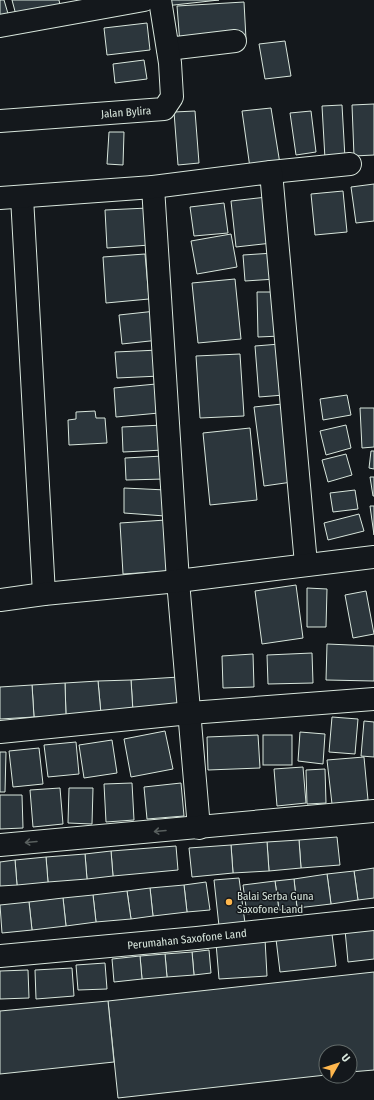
<svg xmlns="http://www.w3.org/2000/svg" width="374" height="1100" font-family="'Fira Sans Condensed',sans-serif">
  <style>
    .building { fill: #2c363c; stroke: #d8e6dc }
    .lines { fill: none; stroke-linecap: round; stroke-linejoin: round }
    .street-casing { stroke: #d8e6dc; stroke-width: 24 }
    .street { stroke: #14181c; stroke-width: 22 }
    .oneway { stroke: #59605f }
    .poi-dot { fill: #ffb74d; stroke: #14181c; stroke-width: 1.5 }
    .labels { text-anchor: middle; stroke-width: 3; stroke-linejoin: round; paint-order: stroke }
    .street-label { font-size: 11px; fill: #d8e6dc; stroke: #14181c }
    .poi-label { font-size: 11px; fill: #d8e6dc; stroke: #14181c; text-anchor: start }
  </style>
  <rect width="100%" height="100%" fill="#14181c"/>
  <g class="building">
    <polygon points="0,0 4,0 9,17 0,20"/>
    <polygon points="12,0 59,0 60,5 16,15"/>
    <polygon points="164,0 219,0 165,6"/>
    <polygon points="244,2 246,39 180,44 177,6"/>
    <polygon points="147,23 150,50 107,55 104,28"/>
    <polygon points="285,41 291,76 265,79 259,44"/>
    <polygon points="144,60 147,79 115,83 113,64"/>
    <polygon points="374,104 374,155 354,156 352,105"/>
    <polygon points="342,105 345,158 325,159 322,106"/>
    <polygon points="271,108 280,164 250,168 242,111"/>
    <polygon points="195,111 199,163 178,165 174,112"/>
    <polygon points="311,111 316,152 296,155 290,113"/>
    <polygon points="109,132 124,132 123,165 107,164"/>
    <polygon points="374,184 374,221 356,223 351,187"/>
    <polygon points="343,191 347,232 315,235 311,194"/>
    <polygon points="267,197 272,243 236,247 231,201"/>
    <polygon points="224,203 228,233 194,236 190,207"/>
    <polygon points="148,208 150,245 107,248 105,210"/>
    <polygon points="231,234 237,267 197,274 191,241"/>
    <polygon points="274,253 276,279 245,281 243,255"/>
    <polygon points="145,254 149,299 106,303 103,257"/>
    <polygon points="235,279 241,339 198,343 192,283"/>
    <polygon points="257,292 280,292 281,336 258,337"/>
    <polygon points="156,311 159,340 122,344 119,315"/>
    <polygon points="280,344 284,395 259,397 255,346"/>
    <polygon points="159,350 160,376 117,378 115,352"/>
    <polygon points="240,354 244,416 200,418 196,356"/>
    <polygon points="156,384 159,413 116,417 114,388"/>
    <polygon points="347,395 351,415 323,420 320,399"/>
    <polygon points="282,404 292,482 264,486 254,407"/>
    <polygon points="360,408 374,408 374,447 362,448"/>
    <polygon points="95,411 96,418 105,418 107,443 69,445 68,420 76,419 76,412"/>
    <polygon points="163,425 164,450 123,452 122,427"/>
    <polygon points="346,425 351,448 326,455 320,431"/>
    <polygon points="250,428 257,500 210,505 203,433"/>
    <polygon points="371,451 374,451 374,469 369,468"/>
    <polygon points="346,454 352,475 328,482 322,460"/>
    <polygon points="163,456 165,479 126,480 125,458"/>
    <polygon points="370,477 374,477 374,496 373,496"/>
    <polygon points="124,488 166,490 165,516 124,513"/>
    <polygon points="355,490 358,509 333,512 330,493"/>
    <polygon points="370,506 374,506 374,535"/>
    <polygon points="359,514 364,531 328,540 324,523"/>
    <polygon points="166,520 169,571 123,574 120,523"/>
    <polygon points="296,585 303,638 262,644 255,591"/>
    <polygon points="307,588 327,589 326,627 307,627"/>
    <polygon points="366,591 374,634 353,638 345,595"/>
    <polygon points="327,644 374,646 374,681 326,680"/>
    <polygon points="312,653 313,683 268,684 267,655"/>
    <polygon points="253,654 254,687 223,688 222,656"/>
    <polygon points="179,677 181,709 133,712 131,680"/>
    <polygon points="131,680 133,712 101,714 98,681"/>
    <polygon points="98,681 101,714 66,716 65,683"/>
    <polygon points="65,683 66,716 34,717 32,685"/>
    <polygon points="32,685 34,717 0,719 0,687"/>
    <polygon points="332,717 358,719 355,754 329,752"/>
    <polygon points="364,721 374,722 374,757 361,756"/>
    <polygon points="165,731 173,769 131,777 124,739"/>
    <polygon points="300,732 325,734 323,764 298,761"/>
    <polygon points="258,735 260,768 208,770 207,737"/>
    <rect x="263" y="735" width="29" height="30"/>
    <polygon points="112,740 117,773 84,778 79,745"/>
    <polygon points="76,742 79,774 48,777 44,745"/>
    <polygon points="39,748 43,784 13,787 9,751"/>
    <polygon points="0,752 6,752 5,792 0,792"/>
    <polygon points="364,757 368,800 332,804 327,760"/>
    <polygon points="303,767 306,803 277,806 274,769"/>
    <polygon points="325,769 326,803 307,804 306,770"/>
    <polygon points="132,783 134,820 106,822 104,784"/>
    <polygon points="181,783 184,816 147,819 144,787"/>
    <polygon points="60,788 63,824 33,827 30,790"/>
    <polygon points="69,788 93,788 92,824 68,823"/>
    <polygon points="0,795 22,795 23,828 0,829"/>
    <polygon points="337,837 340,865 301,868 299,840"/>
    <polygon points="299,840 301,868 269,871 267,842"/>
    <polygon points="267,842 269,871 233,873 231,845"/>
    <polygon points="231,845 233,873 192,877 189,848"/>
    <polygon points="176,846 178,870 113,876 111,851"/>
    <polygon points="111,851 113,876 87,879 85,854"/>
    <polygon points="85,854 87,879 48,882 46,857"/>
    <polygon points="46,857 48,882 17,885 15,860"/>
    <polygon points="15,860 17,885 0,886 0,862"/>
    <polygon points="374,868 374,898 358,900 354,871"/>
    <polygon points="354,871 358,900 331,904 327,874"/>
    <polygon points="327,874 331,904 297,908 294,879"/>
    <polygon points="239,878 245,923 219,926 214,880"/>
    <polygon points="294,879 297,908 279,910 275,881"/>
    <polygon points="275,881 279,910 247,914 243,885"/>
    <polygon points="206,882 210,910 187,912 184,885"/>
    <polygon points="184,885 187,912 153,916 150,888"/>
    <polygon points="150,888 153,916 131,919 127,891"/>
    <polygon points="127,891 131,919 96,922 93,895"/>
    <polygon points="93,895 96,922 66,926 63,898"/>
    <polygon points="63,898 66,926 32,930 29,902"/>
    <polygon points="29,902 32,930 2,933 0,905"/>
    <polygon points="374,927 374,959 348,962 345,930"/>
    <polygon points="332,934 336,966 280,972 276,939"/>
    <polygon points="265,939 267,976 219,979 216,943"/>
    <polygon points="209,950 211,973 194,975 192,952"/>
    <polygon points="192,952 194,975 167,977 165,954"/>
    <polygon points="165,954 167,977 142,979 140,956"/>
    <polygon points="140,956 142,979 114,982 112,959"/>
    <polygon points="105,963 107,989 78,990 76,965"/>
    <polygon points="72,968 74,996 36,999 35,970"/>
    <polygon points="28,970 29,998 0,999 0,971"/>
    <polygon points="374,972 374,1070 350,1072 350,1052 326,1052 326,1075 118,1098 108,1001"/>
    <polygon points="108,1001 114,1062 0,1074 0,1011"/>
  </g>
  <g class="lines">
    <defs>
      <g id="street">
        <polyline points="0,26 144,0"/>
        <polyline points="168,49 235,41"/>
        <polyline points="0,121 164,109 172,97 170,63 160,0"/>
        <polyline points="271,172 350,164"/>
        <polyline points="153,187 178,581 199,828"/>
        <polyline points="22,197 44,594"/>
        <polyline points="0,198 153,187 271,172 306,564"/>
        <polyline points="0,600 44,594 178,581 374,557"/>
        <polyline points="0,732 190,713 374,699"/>
        <polyline points="0,845 374,811"/>
        <polyline points="0,956 197,938 374,919"/>
      </g>
    </defs>
    <use href="#street" class="street-casing"/>
    <use href="#street" class="street"/>
  </g>
  <defs><path id="oneway-shaft" d="M-6 0H5M1.5-3L5.5 0L1.5 3" fill="none" stroke-width="1.6" stroke-linecap="round" stroke-linejoin="round"/></defs>
  <g class="oneway">
    <use href="#oneway-shaft" transform="translate(160 831) rotate(175)"/>
    <use href="#oneway-shaft" transform="translate(31 842) rotate(175)"/>
  </g>
  <circle class="poi-dot" cx="229" cy="902" r="4"/>
  <g class="labels">
    <g class="street-label">
      <text transform="translate(126 112) rotate(-4)" y="4">Jalan Bylira</text>
      <text transform="translate(187 939) rotate(-6)" y="4">Perumahan Saxofone Land</text>
    </g>
    <g class="poi-label">
      <text x="237" y="900">Balai Serba Guna<tspan x="237" dy="13">Saxofone Land</tspan></text>
    </g>
  </g>
  <g transform="translate(338 1064) rotate(51)"><circle r="19" fill="#14181c" stroke="#626a69"/>
  <path d="M0-3L7 15L0 10L-7 15Z" fill="#ffb74d"/>
  <text y="-6" font-size="11" font-weight="bold" text-anchor="middle" fill="#d8e6dc">U</text>
  </g>
</svg>
